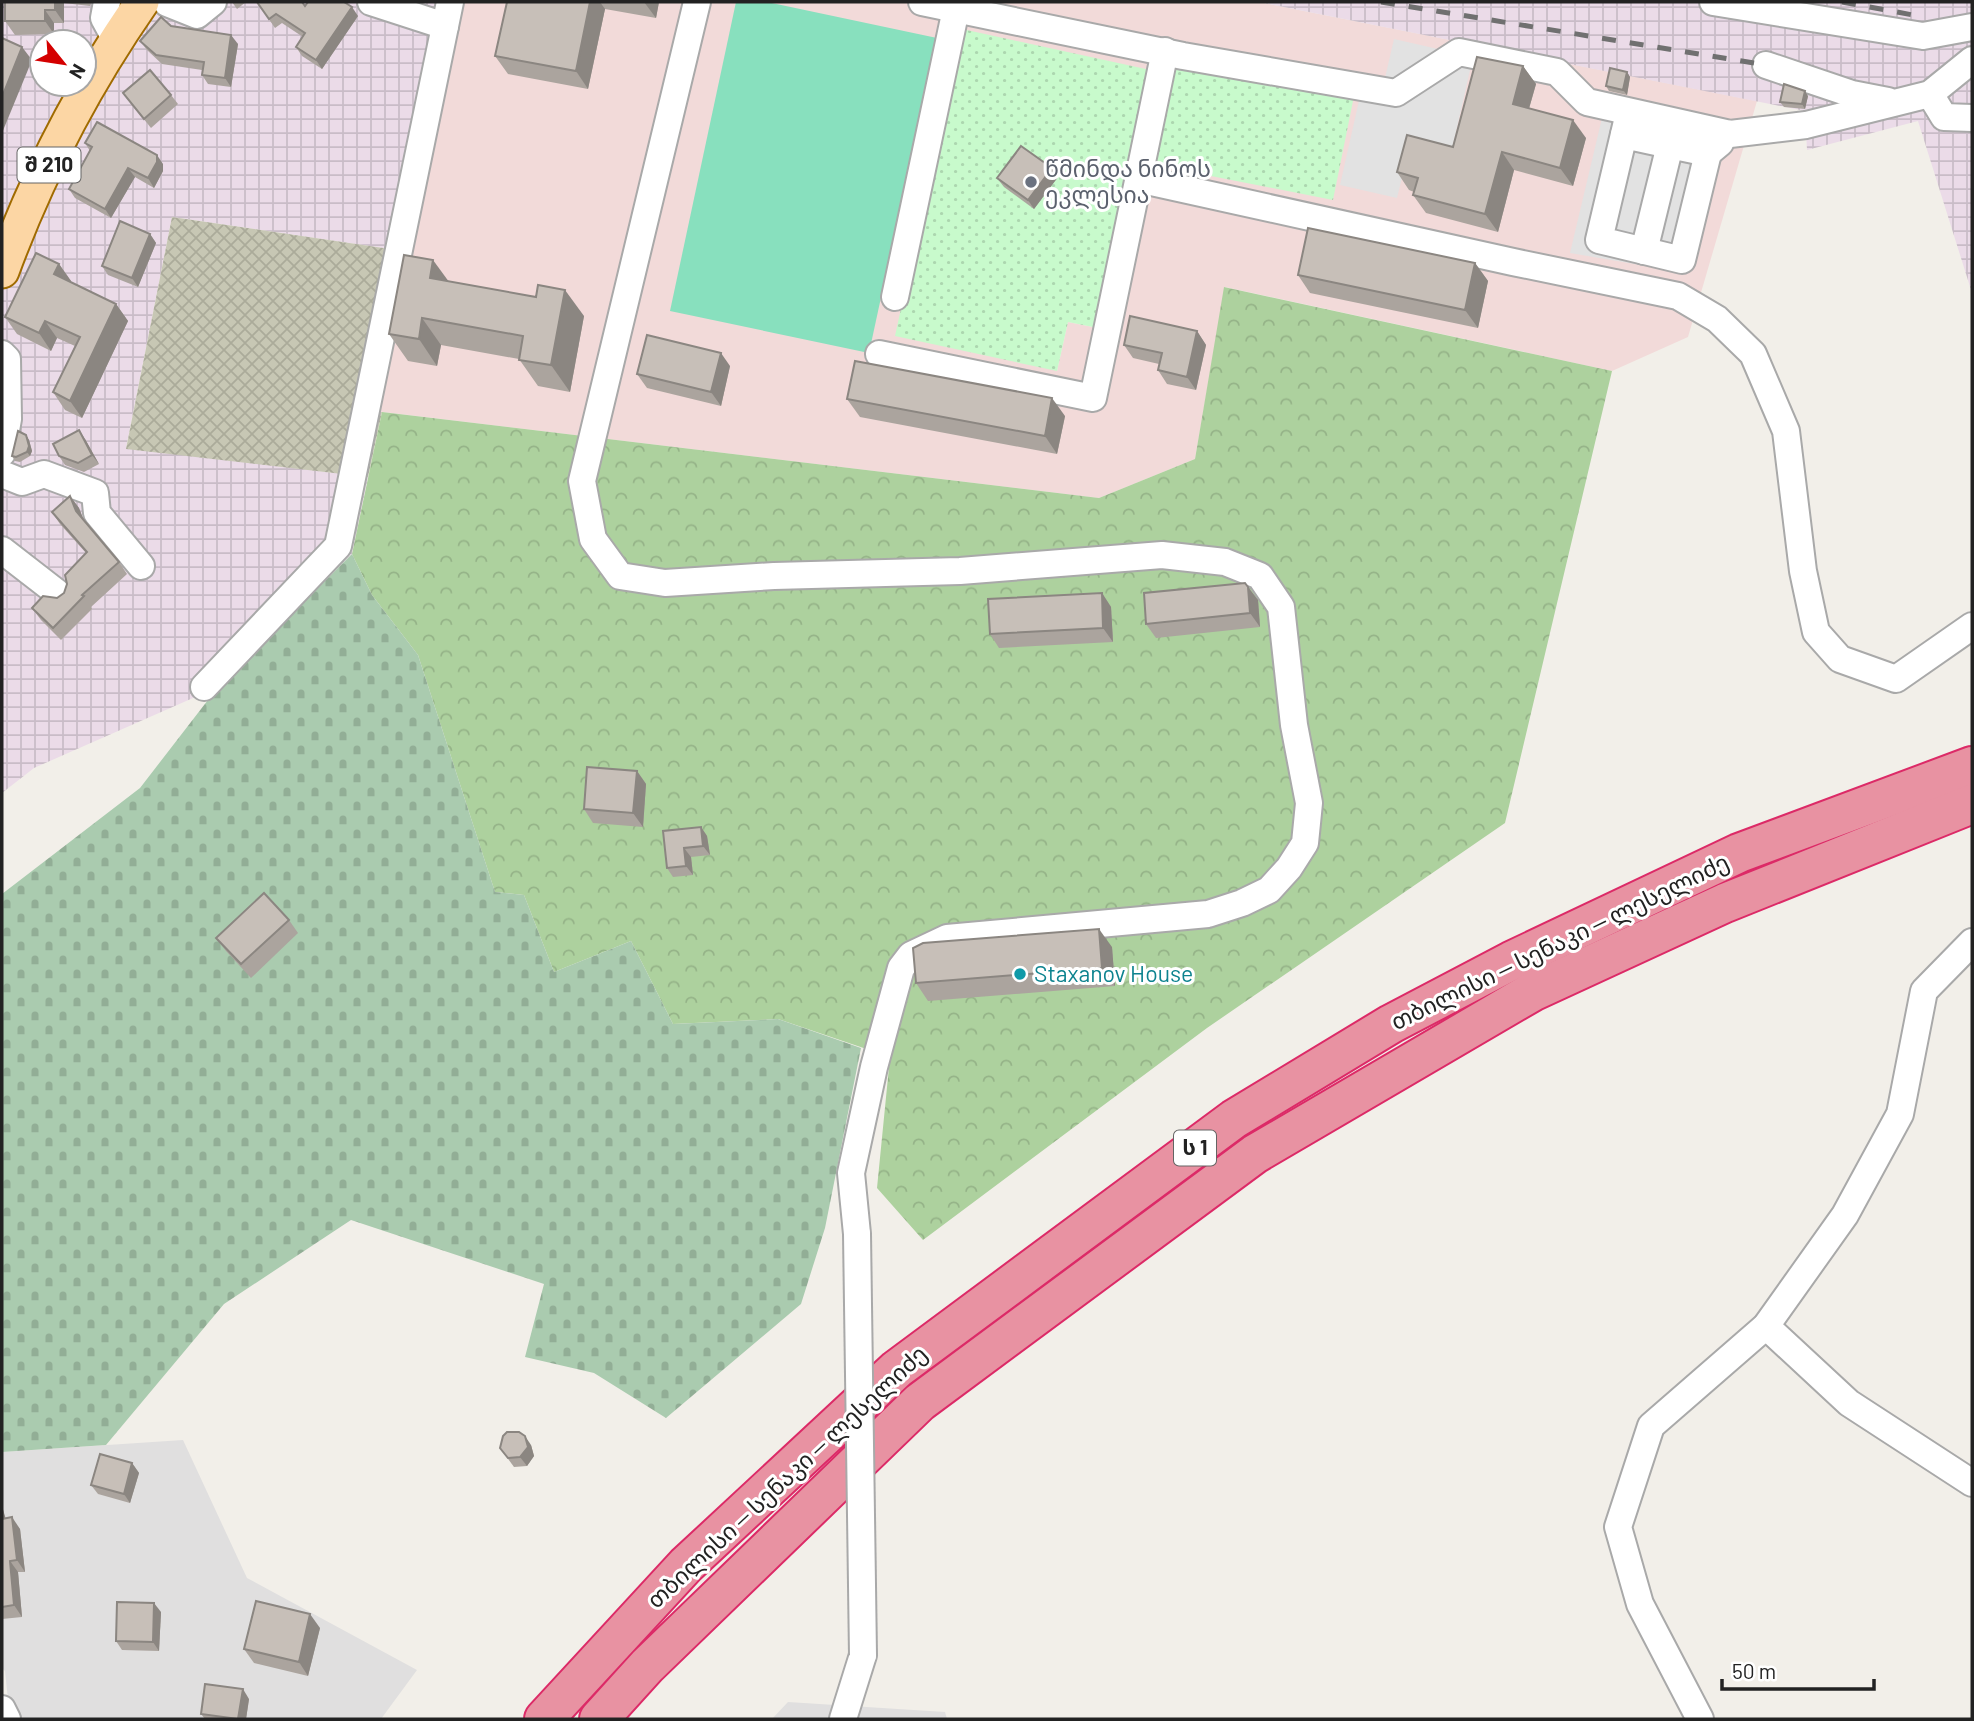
<svg xmlns="http://www.w3.org/2000/svg" width="1974" height="1721" font-family="Barlow,'Noto Sans Georgian',sans-serif">
  <style>
    .residential { fill: #e0dfdf }
    .commercial { fill: #f2dad9; fill-rule: evenodd }
    .industrial { fill: url(#industrial-grid); fill-rule: evenodd }
    .construction { fill: url(#construction-cross-hatch) }
    .forest { fill: url(#forest-crowns) }
    .cemetery { fill: url(#cemetery-stones) }
    .park { fill: url(#park-dots) }
    .pitch { fill: #88e0be }
    .parking { fill: #e2e2e2 }
    .lines { fill: none; stroke-linecap: round; stroke-linejoin: round }
    .minor-casing { stroke: #a9a9a9; stroke-width: 30 }
    .major-casing { stroke: #a06b00; stroke-width: 37 }
    .highway-casing { stroke: #dc2a67; stroke-width: 42 }
    .minor { stroke: #fff; stroke-width: 26 }
    .major { stroke: #fcd6a4; stroke-width: 33 }
    .highway { stroke: #e892a2; stroke-width: 38 }
    .rail { stroke: #707070; stroke-width: 5; stroke-dasharray: 14 14; stroke-linecap: butt }
    .minor-bridge-casing { stroke: #a9a9a9; stroke-width: 30; stroke-linecap: butt }
    .minor-bridge { stroke: #fff; stroke-width: 26 }
    .wall { fill: #aba49e }
    .shaded-wall { fill: #8b8681 }
    .building { fill: #c7bfb8; stroke: #8b8681; stroke-width: 2 }
    .worship-dot { fill: #6b7280; stroke: #fff; stroke-width: 2.5 }
    .culture-dot { fill: #0f9aa8; stroke: #fff; stroke-width: 2.5 }
    .labels { text-anchor: middle; stroke-width: 6; stroke-linejoin: round; paint-order: stroke }
    .shield { fill: #fff; stroke: #646464; stroke-width: 2 }
    .shield-label { font-size: 21px; font-weight: bold; fill: #222 }
    .worship-label { font-size: 23px; fill: #5b616d; stroke: #fff; text-anchor: start }
    .street-label { font-size: 23px; fill: #222; stroke: #fff }
    .culture-label { font-size: 23px; fill: #0d838f; stroke: #fff; text-anchor: start }
  </style>
  <defs>
    <pattern id="industrial-grid" width="8" height="8" patternUnits="userSpaceOnUse" patternTransform="scale(1.75)"><rect width="8" height="8" fill="#ebdbe8"/><path d="M0 4h8M4 0v8" fill="none" stroke="#c9bcc7"/></pattern>
    <pattern id="construction-cross-hatch" width="8" height="8" patternUnits="userSpaceOnUse" patternTransform="scale(1.75)"><rect width="8" height="8" fill="#c7c7b4"/><path d="M0 0l8 8M0 8l8-8" fill="none" stroke="#abab9a"/></pattern>
    <pattern id="forest-crowns" width="20" height="18" patternUnits="userSpaceOnUse" patternTransform="scale(1.75)"><rect width="20" height="18" fill="#add19e"/><path d="M2 6a3 3 0 1 1 6 0M12 15a3 3 0 1 1 6 0" fill="none" stroke="#95b388"/></pattern>
    <pattern id="cemetery-stones" width="16" height="16" patternUnits="userSpaceOnUse" patternTransform="scale(1.75)"><rect width="16" height="16" fill="#aacbaf"/><path d="M2 7V4a2 2 0 0 1 4 0v3zM10 15v-3a2 2 0 0 1 4 0v3z" fill="#92ae96"/></pattern>
    <pattern id="park-dots" width="8" height="8" patternUnits="userSpaceOnUse" patternTransform="scale(1.75)"><rect width="8" height="8" fill="#c8facc"/><path d="M2 2h.1M6 6h.1" fill="none" stroke="#acd6af" stroke-width="1.8" stroke-linecap="round"/></pattern>
  </defs>
  <rect width="100%" height="100%" fill="#f2efe9"/>
  <g class="residential">
    <polygon points="183,1440 247,1578 417,1670 381,1719 10,1719 5,1671 2,1668 2,1452"/>
    <polygon points="788,1702 945,1712 947,1719 772,1719"/>
  </g>
  <path class="commercial" d="M439,2H1259L1757,101L1688,337L1612,371L1225,287L1195,459L1099,498L358,409ZM962,29L1098,328L1068,322L1057,371Z"/>
  <g class="industrial">
    <path d="M2,2H439L390,249L172,217L126,448L368,477L352,554L218,687L34,768L2,793ZM42,42H84V84H42Z"/>
    <polygon points="1259,2 1972,2 1972,293 1918,121 1807,150 1805,111"/>
  </g>
  <polygon class="construction" points="172,217 390,249 359,410 382,412 368,477 126,449"/>
  <polygon class="forest" points="1224,287 1612,371 1505,823 1207,1028 923,1240 877,1188 890,1057 778,1019 673,1024 631,941 554,972 524,895 495,892 418,655 372,595 352,554 382,412 1099,498 1195,459"/>
  <polygon class="cemetery" points="352,554 372,595 418,655 495,892 524,895 554,972 631,941 673,1024 778,1019 861,1048 825,1228 801,1304 666,1418 594,1373 525,1357 544,1284 351,1220 224,1304 106,1445 2,1452 2,894 140,788 218,687"/>
  <g class="park">
    <polygon points="962,29 1155,71 1098,328 1068,322 1057,371 895,336"/>
    <polygon points="1177,61 1354,96 1333,200 1155,165"/>
  </g>
  <polygon class="pitch" points="736,2 767,2 937,38 869,353 670,311"/>
  <g class="parking">
    <polygon points="1394,39 1473,57 1451,154 1410,145 1397,198 1340,185 1365,74 1385,78"/>
    <polygon points="1602,118 1726,145 1719,157 1687,273 1570,253"/>
  </g>
  <g class="lines">
    <defs>
      <g id="minor">
        <polyline points="107,2 104,18 116,40"/>
        <polyline points="371,2 445,26"/>
        <polyline points="697,2 582,481 593,539 620,576 665,583 774,576 960,571 1162,555 1225,562 1260,576 1281,607 1294,725 1309,803 1305,843 1289,868 1269,890 1242,903 1208,914 947,938 911,955 901,968 874,1067 851,1173 857,1234"/>
        <polyline points="922,2 1183,56 1396,93 1459,52 1557,72 1587,102 1730,134 1806,125 1930,94 1972,60"/>
        <polyline points="1713,2 1923,36 1972,27"/>
        <polyline points="167,3 197,15 213,2"/>
        <polyline points="1766,65 1852,94 1888,101"/>
        <polyline points="1930,94 1944,117 1972,118"/>
        <polyline points="1629,113 1599,240 1682,260 1708,153"/>
        <polyline points="1624,135 1670,145"/>
        <polyline points="1138,179 1513,262 1678,296 1717,319 1753,354 1786,431 1803,571 1816,632 1840,659 1896,679 1972,626"/>
        <polyline points="1644,251 1670,145 1708,153 1720,143"/>
        <polyline points="895,297 956,9"/>
        <polyline points="2,354 7,359 8,419 2,453"/>
        <polyline points="879,354 1093,398 1165,51"/>
        <polyline points="2,474 22,482 44,474 95,493 97,513 141,566"/>
        <polyline points="2,550 60,595"/>
        <polyline points="204,687 338,546 450,2"/>
        <polyline points="1766,1326 1849,1403 1972,1483"/>
        <polyline points="2,1709 7,1719"/>
        <polyline points="843,1719 863,1655"/>
        <polyline points="1700,1719 1640,1604 1618,1527 1651,1426 1766,1326 1845,1215 1900,1114 1924,991 1972,942"/>
      </g>
      <path id="major" d="M2,271C37,176 85,84 142,2"/>
      <g id="highway">
        <polyline points="544,1719 686,1565 897,1369 1234,1119 1391,1024 1511,961 1739,853 1972,766"/>
        <polyline points="599,1719 647,1666 920,1402 1255,1154 1532,992 1725,903 1972,804"/>
      </g>
    </defs>
    <use href="#minor" class="minor-casing"/>
    <use href="#major" class="major-casing"/>
    <use href="#highway" class="highway-casing"/>
    <use href="#minor" class="minor"/>
    <use href="#major" class="major"/>
    <use href="#highway" class="highway"/>
    <g class="rail">
      <polyline points="1381,2 1766,65"/>
      <polyline points="1842,2 1924,17"/>
    </g>
    <defs>
      <polyline id="minor-bridge" points="857,1234 863,1655"/>
    </defs>
    <use href="#minor-bridge" class="minor-bridge-casing"/>
    <use href="#minor-bridge" class="minor-bridge"/>
  </g>
  <g class="wall">
    <polygon points="5,2 92,2 90,6 64,3 64,23 54,23 54,34 15,35 5,21"/>
    <polygon points="232,2 246,2 237,9"/>
    <polygon points="257,2 305,6 358,16 322,69 302,56 296,47 303,37 282,23 275,28"/>
    <polygon points="507,2 659,2 656,18 605,9 588,89 508,74 495,56"/>
    <polygon points="171,26 238,44 231,87 208,84 202,75 202,70 162,64 147,50 140,41"/>
    <polygon points="1523,66 1536,84 1529,109 1586,138 1573,186 1514,170 1498,232 1426,213 1413,195 1414,192 1409,190 1397,172 1453,147"/>
    <polygon points="1627,72 1630,77 1627,95 1609,91 1606,86"/>
    <polygon points="123,93 171,95 178,104 151,128"/>
    <polygon points="1808,96 1805,109 1784,107 1780,102"/>
    <polygon points="85,143 163,164 163,171 154,188 135,177 111,218 75,198 69,189 90,151"/>
    <polygon points="1058,177 1034,209 1004,187 997,178"/>
    <polygon points="150,234 156,243 138,287 108,275 102,266"/>
    <polygon points="1475,263 1488,281 1478,328 1310,293 1298,275"/>
    <polygon points="59,264 71,281 71,282 116,304 128,321 82,418 65,410 53,392 75,346 57,338 51,351 17,334 5,317"/>
    <polygon points="449,282 584,316 570,392 538,386 519,359 441,345 437,366 408,361 389,334"/>
    <polygon points="1197,331 1206,345 1196,390 1167,384 1158,370 1159,364 1133,358 1124,345"/>
    <polygon points="730,366 721,406 647,388 637,374"/>
    <polygon points="847,399 1065,416 1057,454 860,417"/>
    <polygon points="26,435 29,440 32,451 30,456 20,462 15,461 12,456"/>
    <polygon points="85,439 99,464 84,472 65,465 59,456"/>
    <polygon points="70,496 79,508 83,519 119,562 127,574 91,607 92,609 61,640 41,620 32,608 57,598 64,593 86,553 60,524 52,512"/>
    <polygon points="1245,583 1258,600 1260,627 1156,638 1146,624"/>
    <polygon points="1102,593 1111,607 1113,642 999,648 990,634"/>
    <polygon points="637,771 646,784 643,827 593,823 584,809"/>
    <polygon points="701,827 707,836 710,855 691,857 693,875 673,877 667,868"/>
    <polygon points="289,920 298,933 251,978 226,951 216,938"/>
    <polygon points="1112,947 1115,986 928,1001 916,983"/>
    <polygon points="531,1445 534,1456 527,1466 514,1467 500,1448"/>
    <polygon points="132,1463 139,1473 130,1503 98,1494 91,1485"/>
    <polygon points="2,1506 5,1518 20,1529 25,1572 18,1572 22,1617 2,1619"/>
    <polygon points="161,1612 159,1651 122,1650 116,1641"/>
    <polygon points="320,1628 308,1676 254,1663 244,1649"/>
    <polygon points="249,1699 246,1719 205,1719 201,1714"/>
  </g>
  <g class="shaded-wall">
    <polygon points="55,2 63,2 64,3 64,23 55,10"/>
    <polygon points="590,2 600,2 605,9 588,89 576,71"/>
    <polygon points="644,2 659,2 656,18"/>
    <polygon points="352,7 358,16 322,69 316,60"/>
    <polygon points="45,10 54,23 54,34 45,21"/>
    <polygon points="231,35 238,44 231,87 225,78"/>
    <polygon points="22,47 32,60 2,133 2,97"/>
    <polygon points="1523,66 1536,84 1525,122 1513,104"/>
    <polygon points="1627,72 1630,77 1627,95 1623,90"/>
    <polygon points="1805,91 1808,96 1805,109 1802,104"/>
    <polygon points="1573,120 1586,138 1573,186 1560,168"/>
    <polygon points="1502,152 1514,170 1498,232 1485,214"/>
    <polygon points="157,155 163,164 163,171 154,188 148,178"/>
    <polygon points="128,168 135,177 111,218 105,209"/>
    <polygon points="1052,168 1058,177 1034,209 1028,200"/>
    <polygon points="150,234 156,243 138,287 132,278"/>
    <polygon points="433,260 452,286 430,278"/>
    <polygon points="1475,263 1488,281 1478,328 1465,310"/>
    <polygon points="59,264 71,281 66,291 54,274"/>
    <polygon points="565,290 584,316 570,392 551,365"/>
    <polygon points="116,304 128,321 82,418 70,401"/>
    <polygon points="422,318 441,345 437,366 419,339"/>
    <polygon points="45,321 57,338 51,351 39,333"/>
    <polygon points="1197,331 1206,345 1196,390 1187,377"/>
    <polygon points="721,353 730,366 721,406 711,392"/>
    <polygon points="1052,398 1065,416 1057,454 1045,436"/>
    <polygon points="79,430 85,439 99,464 92,455"/>
    <polygon points="26,435 29,440 32,451 30,456 27,452"/>
    <polygon points="70,496 79,508 85,523 76,511"/>
    <polygon points="1248,587 1258,600 1260,627 1250,613"/>
    <polygon points="1102,593 1111,607 1113,642 1103,628"/>
    <polygon points="637,771 646,784 643,827 633,813"/>
    <polygon points="701,827 707,836 710,855 703,846"/>
    <polygon points="684,848 691,857 693,875 686,866"/>
    <polygon points="1099,929 1112,947 1115,986 1102,968"/>
    <polygon points="525,1436 531,1445 534,1456 527,1466 520,1457"/>
    <polygon points="132,1463 139,1473 130,1503 124,1494"/>
    <polygon points="2,1506 9,1530 2,1520"/>
    <polygon points="12,1517 20,1529 25,1572 17,1560"/>
    <polygon points="10,1561 18,1572 22,1617 14,1605"/>
    <polygon points="154,1603 161,1612 159,1651 153,1642"/>
    <polygon points="310,1614 320,1628 308,1676 299,1662"/>
    <polygon points="243,1689 249,1699 246,1719 238,1719"/>
  </g>
  <g class="building">
    <polygon points="5,2 55,2 55,10 45,10 45,21 5,21"/>
    <polygon points="257,2 302,2 305,6 308,2 344,2 352,7 316,60 296,47 305,33 276,14 269,19"/>
    <polygon points="507,2 590,2 576,71 495,56"/>
    <polygon points="161,17 171,26 231,35 225,78 202,75 204,62 156,55 140,41"/>
    <polygon points="2,38 22,47 2,97"/>
    <polygon points="1477,57 1523,66 1513,104 1573,120 1560,168 1502,152 1485,214 1413,195 1418,178 1397,172 1407,135 1453,147"/>
    <polygon points="1610,68 1627,72 1623,90 1606,86"/>
    <polygon points="150,70 171,95 144,119 123,93"/>
    <polygon points="1784,84 1805,91 1802,104 1780,102"/>
    <polygon points="97,122 157,155 157,162 148,178 128,168 105,209 69,189 92,147 85,143"/>
    <polygon points="1021,146 1052,168 1028,200 997,178"/>
    <polygon points="120,221 150,234 132,278 102,266"/>
    <polygon points="1308,228 1475,263 1465,310 1298,275"/>
    <polygon points="36,253 59,264 54,274 116,304 70,401 53,392 80,337 45,321 39,333 5,317"/>
    <polygon points="404,255 433,260 430,278 536,297 538,285 565,290 551,365 519,360 523,336 422,318 419,339 389,334"/>
    <polygon points="1130,316 1197,331 1187,377 1158,370 1162,353 1124,345"/>
    <polygon points="647,335 721,353 711,392 637,374"/>
    <polygon points="855,361 1052,398 1045,436 847,399"/>
    <polygon points="79,430 92,455 78,463 59,456 53,444"/>
    <polygon points="18,431 26,435 29,446 27,452 16,457 12,456"/>
    <polygon points="70,496 76,511 119,562 82,595 84,596 53,628 32,608 43,596 57,598 64,593 67,584 65,575 87,552 52,512"/>
    <polygon points="1245,583 1248,587 1250,613 1146,624 1144,593"/>
    <polygon points="1102,593 1103,628 990,634 988,599"/>
    <polygon points="587,767 637,771 633,813 584,809"/>
    <polygon points="701,827 703,846 684,848 686,866 667,868 663,831"/>
    <polygon points="264,893 289,920 241,964 216,938"/>
    <polygon points="1099,929 1102,968 916,983 913,948 923,943"/>
    <polygon points="507,1432 519,1432 525,1436 528,1447 520,1457 508,1458 500,1448 503,1436"/>
    <polygon points="100,1454 132,1463 124,1494 91,1485"/>
    <polygon points="12,1517 17,1560 10,1561 14,1605 2,1607 2,1519"/>
    <polygon points="256,1601 310,1614 299,1662 244,1649"/>
    <polygon points="117,1602 154,1603 153,1642 116,1641"/>
    <polygon points="205,1684 243,1689 238,1719 201,1714"/>
  </g>
  <circle class="worship-dot" cx="1031" cy="182" r="7"/>
  <circle class="culture-dot" cx="1020" cy="974" r="7"/>
  <g class="labels">
    <g class="shield">
      <rect x="17.5" y="147.5" width="63" height="35" rx="5"/>
      <rect x="1174" y="1130.5" width="42" height="35" rx="5"/>
    </g>
    <g class="shield-label">
      <text x="49" y="172">შ 210</text>
      <text x="1195" y="1155">ს 1</text>
    </g>
    <g class="worship-label">
      <text x="1045" y="177">წმინდა ნინოს<tspan x="1045" dy="26">ეკლესია</tspan></text>
    </g>
    <g class="street-label">
      <text transform="translate(1560 942) rotate(-26)" y="8">თბილისი — სენაკი — ლესელიძე</text>
      <text transform="translate(787 1477) rotate(-43)" y="8">თბილისი — სენაკი — ლესელიძე</text>
    </g>
    <g class="culture-label">
      <text x="1034" y="982">Staxanov House</text>
    </g>
  </g>
  <rect width="1974" height="1721" fill="none" stroke="#222222" stroke-width="7"/>
  <g transform="translate(63 63) rotate(120)"><circle r="33" fill="#ffffff" stroke="#a7a7a7" stroke-width="2"/>
  <path d="M0-5L12 26L0 18L-12 26Z" fill="#d40000"/>
  <text y="-10" font-size="19" font-weight="bold" text-anchor="middle" fill="#222222">N</text>
  </g>
  <path d="M1722 1679v10h152v-10" fill="none" stroke="#222222" stroke-width="3.5"/>
  <text x="1732" y="1679" font-size="21" fill="#222222" stroke="#ffffff" stroke-width="5" paint-order="stroke">50 m</text>
</svg>
